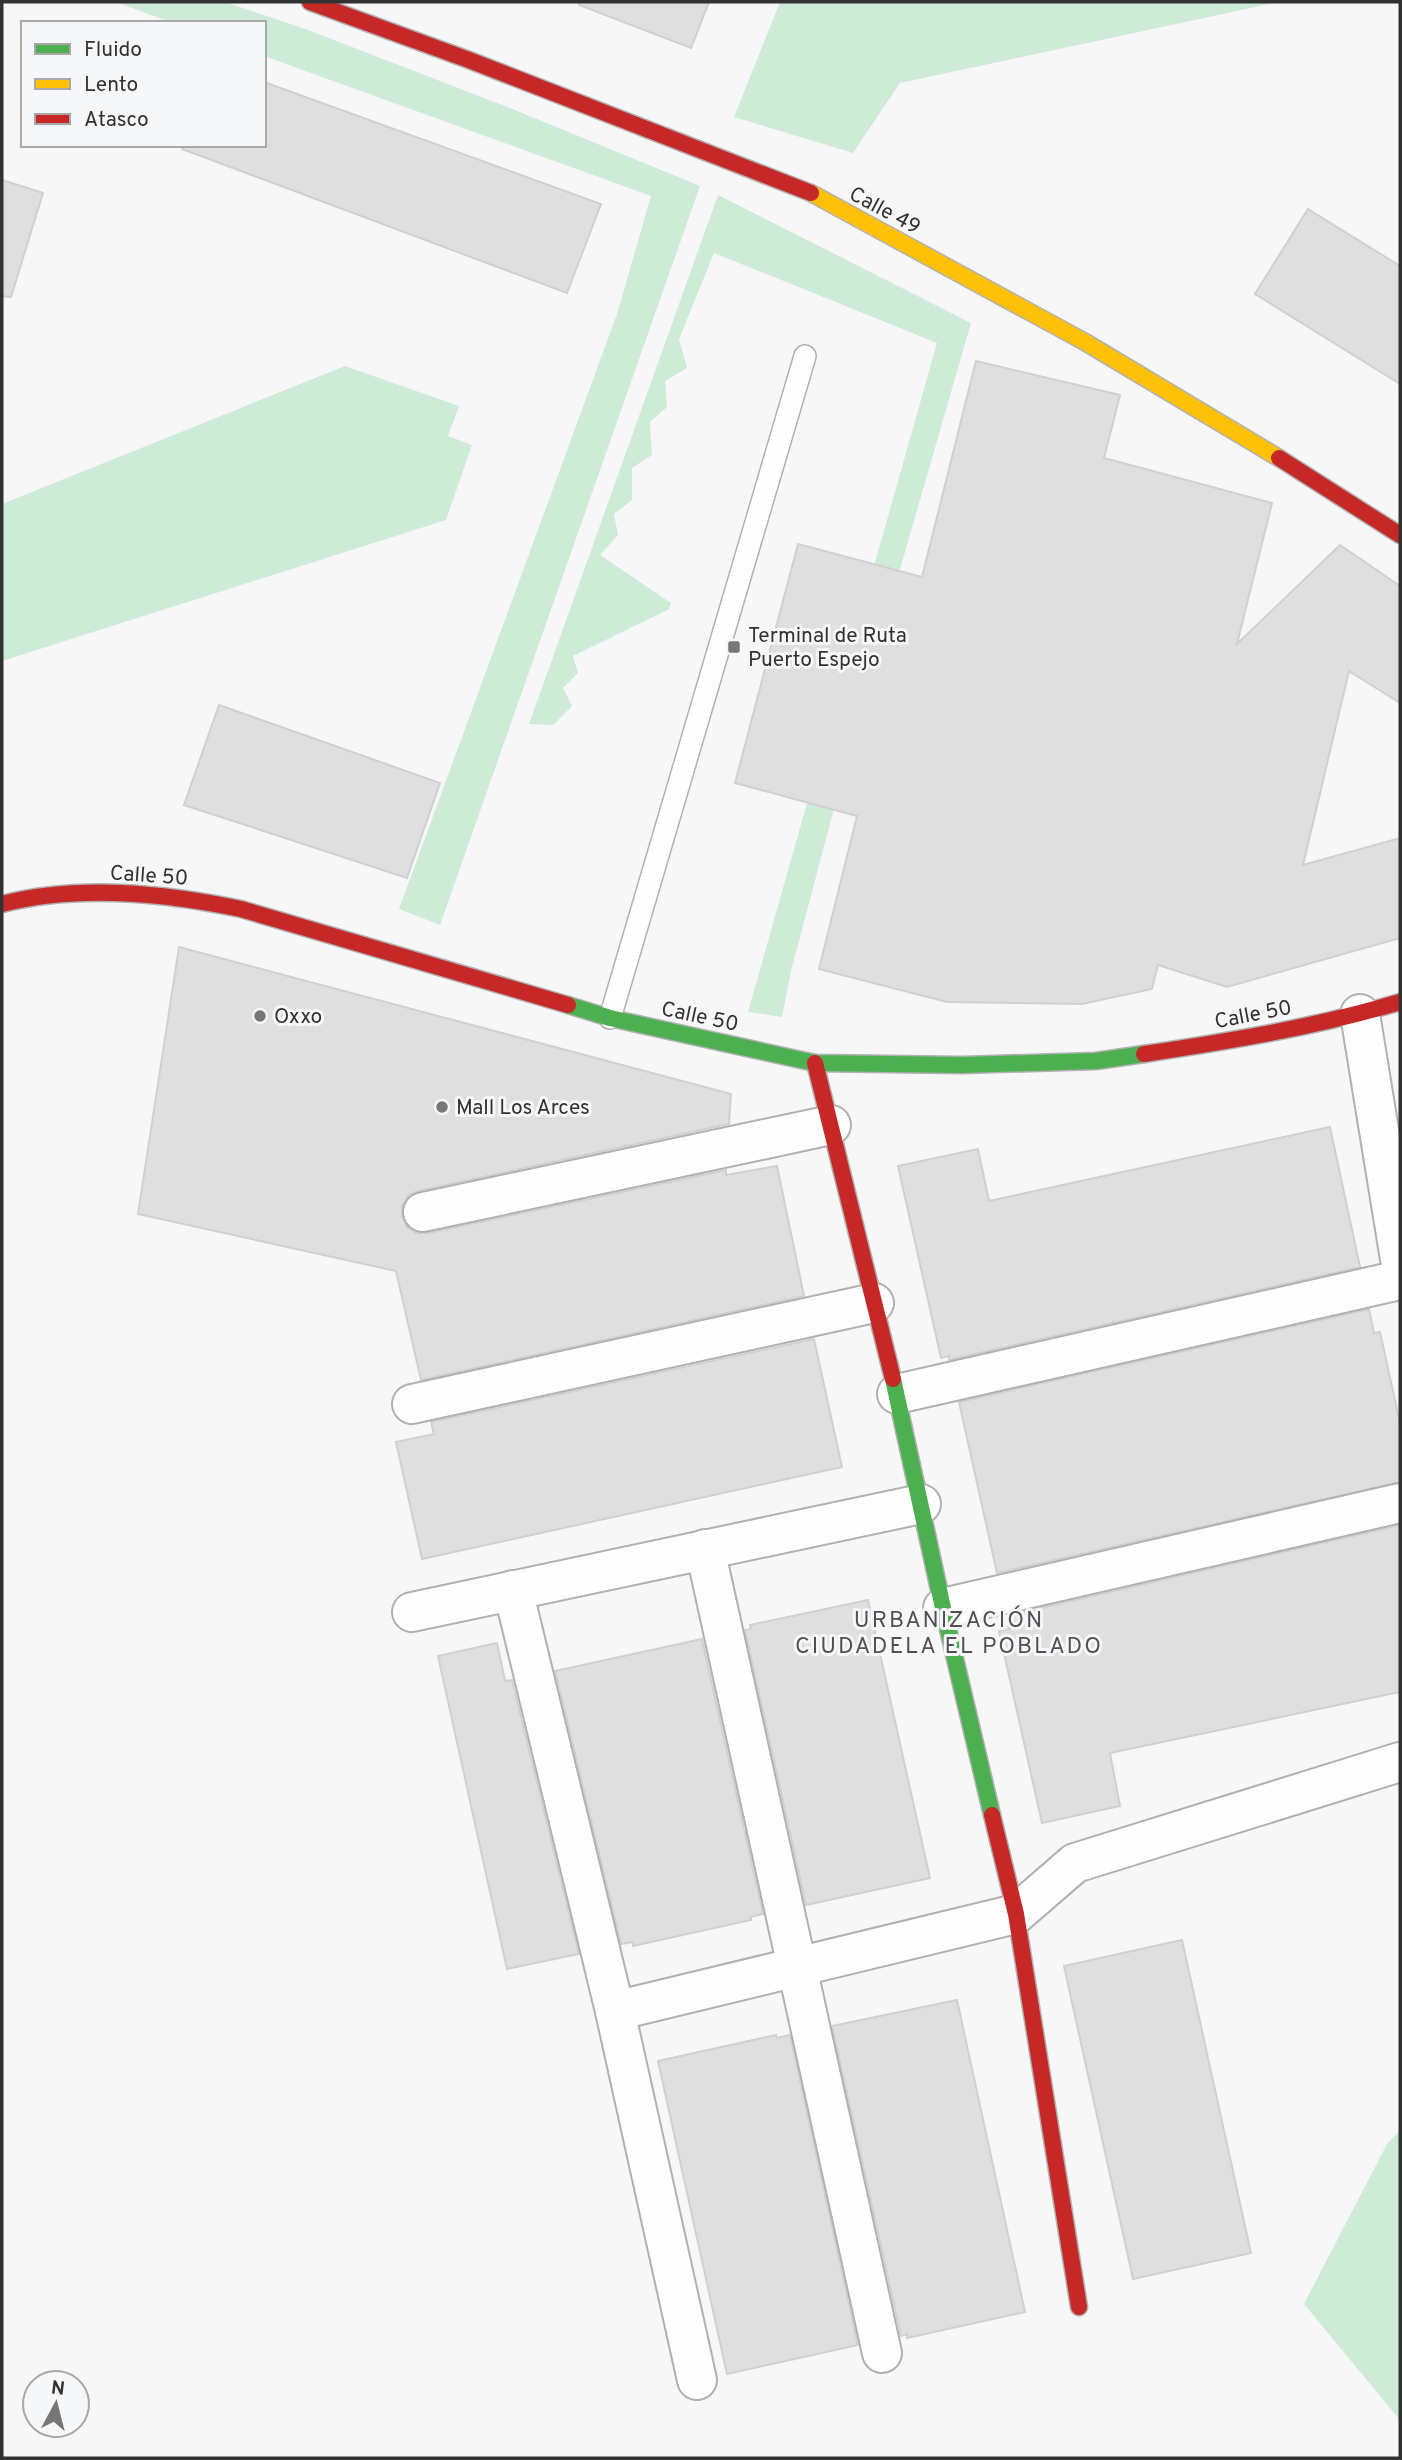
<svg xmlns="http://www.w3.org/2000/svg" width="1402" height="2460" font-family="Overpass,sans-serif">
  <style>
    .green { fill: #ceebd8 }
    .building { fill: #dfdfe0; stroke: #d0d0d2; stroke-width: 2 }
    .lines { fill: none; stroke-linecap: round; stroke-linejoin: round }
    .lane-casing { stroke: #b1b1b2; stroke-width: 24 }
    .street-casing { stroke: #b1b1b2; stroke-width: 42 }
    .fast-casing { stroke: #b1b1b2; stroke-width: 19 }
    .slow-casing { stroke: #b1b1b2; stroke-width: 19 }
    .jam-casing { stroke: #b1b1b2; stroke-width: 19 }
    .lane { stroke: #fefefe; stroke-width: 21 }
    .street { stroke: #fefefe; stroke-width: 38 }
    .fast { stroke: #4caf50; stroke-width: 16 }
    .slow { stroke: #ffc107; stroke-width: 16 }
    .jam { stroke: #c62828; stroke-width: 16 }
    .poi-dot { fill: #777778; stroke: #f6f7f9; stroke-width: 2.5 }
    .labels { text-anchor: middle; stroke-width: 6; stroke-linejoin: round; paint-order: stroke }
    .street-label { font-size: 21px; fill: #323233; stroke: #f6f7f9 }
    .poi-label { font-size: 21px; fill: #323233; stroke: #f6f7f9; text-anchor: start }
    .neighbourhood-label { font-size: 23px; letter-spacing: 2px; fill: #515153; stroke: #f6f7f9 }
  </style>
  <rect width="100%" height="100%" fill="#f7f7f8"/>
  <g class="green">
    <polygon points="115,2 225,2 308,30 515,110 700,186 440,925 399,909 617,314 651,196 264,56 264,23 173,23"/>
    <polygon points="780,2 1279,2 900,83 853,153 734,117"/>
    <polygon points="718,195 971,323 869,677 791,971 782,1017 748,1012 937,343 714,253 679,339 687,368 665,381 667,407 650,422 652,455 632,468 632,500 614,514 618,535 600,555 671,603 669,609 573,656 578,673 563,688 572,706 553,725 529,724"/>
    <polygon points="345,366 459,406 448,436 472,445 446,520 2,661 2,504"/>
    <polygon points="1400,2130 1400,2420 1304,2304 1387,2144"/>
  </g>
  <g class="building">
    <polygon points="580,2 709,2 691,48 579,5"/>
    <polygon points="264,82 601,204 567,293 182,149 182,145 264,145"/>
    <polygon points="2,180 43,193 11,297 2,296"/>
    <polygon points="1308,209 1400,266 1400,384 1255,294"/>
    <polygon points="976,361 1120,395 1104,458 1272,503 1237,644 1340,545 1400,586 1400,703 1349,671 1303,865 1400,838 1400,938 1227,987 1158,965 1152,989 1082,1004 947,1002 819,969 857,816 735,783 798,544 922,577"/>
    <polygon points="219,705 440,783 407,878 184,805"/>
    <polygon points="179,947 731,1094 729,1124 418,1191 409,1195 402,1205 402,1217 407,1227 416,1233 428,1233 726,1170 726,1175 777,1166 804,1296 421,1380 396,1271 138,1214"/>
    <polygon points="1330,1127 1360,1267 949,1360 949,1356 941,1358 898,1166 978,1149 989,1201"/>
    <polygon points="1369,1309 1374,1333 1380,1332 1400,1423 1400,1482 997,1573 959,1402"/>
    <polygon points="814,1339 842,1467 422,1559 396,1442 434,1434 431,1422"/>
    <polygon points="1400,1525 1400,1692 1110,1753 1120,1806 1042,1823 999,1631 1009,1629 1006,1616"/>
    <polygon points="868,1600 930,1878 806,1905 745,1630 751,1629 750,1625"/>
    <polygon points="702,1639 763,1914 751,1917 751,1920 633,1946 633,1942 621,1944 555,1671"/>
    <polygon points="497,1643 505,1681 512,1680 579,1954 507,1969 438,1656"/>
    <polygon points="1182,1940 1251,2253 1133,2279 1064,1966"/>
    <polygon points="957,2000 1025,2312 907,2338 907,2334 901,2336 832,2026"/>
    <polygon points="776,2035 777,2038 790,2035 858,2345 727,2374 658,2061"/>
  </g>
  <g class="lines">
    <defs>
      <polyline id="lane" points="610,1018 805,356"/>
      <g id="street">
        <polyline points="1360,1014 1400,1259"/>
        <polyline points="423,1212 831,1125"/>
        <polyline points="897,1394 1400,1280"/>
        <polyline points="412,1404 874,1303"/>
        <polyline points="705,1549 882,2353"/>
        <polyline points="513,1590 615,2011 697,2380"/>
        <polyline points="943,1608 1400,1503"/>
        <polyline points="412,1612 921,1504"/>
        <polyline points="615,2011 1016,1914 1075,1863 1400,1762"/>
      </g>
      <g id="fast">
        <polyline points="568,1005 610,1018 815,1063 962,1065 1096,1061 1144,1054"/>
        <polyline points="893,1379 943,1608 992,1815"/>
      </g>
      <polyline id="slow" points="811,193 1085,342 1279,458"/>
      <g id="jam">
        <polyline points="310,2 469,60 811,193"/>
        <polyline points="1279,458 1400,535"/>
        <path d="M2,904C79,884 164,893 241,909L568,1005"/>
        <path d="M1144,1054C1230,1041 1316,1027 1400,1002"/>
        <polyline points="815,1063 893,1379"/>
        <polyline points="992,1815 1016,1914 1079,2307"/>
      </g>
    </defs>
    <use href="#lane" class="lane-casing"/>
    <use href="#street" class="street-casing"/>
    <use href="#fast" class="fast-casing"/>
    <use href="#slow" class="slow-casing"/>
    <use href="#jam" class="jam-casing"/>
    <use href="#lane" class="lane"/>
    <use href="#street" class="street"/>
    <use href="#fast" class="fast"/>
    <use href="#slow" class="slow"/>
    <use href="#jam" class="jam"/>
  </g>
  <g class="poi-dot">
    <rect x="727" y="640" width="14" height="14" rx="3.5"/>
    <circle cx="260" cy="1016" r="7"/>
    <circle cx="442" cy="1107" r="7"/>
  </g>
  <g class="labels">
    <g class="street-label">
      <text transform="translate(885 210) rotate(28)" y="7">Calle 49</text>
      <text transform="translate(149 875) rotate(4)" y="7">Calle 50</text>
      <text transform="translate(1253 1014) rotate(-11)" y="7">Calle 50</text>
      <text transform="translate(700 1016) rotate(12)" y="7">Calle 50</text>
    </g>
    <g class="poi-label">
      <text x="748" y="642">Terminal de Ruta<tspan x="748" dy="24">Puerto Espejo</tspan></text>
      <text x="274" y="1023">Oxxo</text>
      <text x="456" y="1114">Mall Los Arces</text>
    </g>
    <g class="neighbourhood-label">
      <text x="949" y="1627">URBANIZACIÓN<tspan x="949" dy="26">CIUDADELA EL POBLADO</tspan></text>
    </g>
  </g>
  <rect width="1402" height="2460" fill="none" stroke="#323233" stroke-width="7"/>
  <rect x="21" y="21" width="245" height="126" fill="#f6f7f9" stroke="#a8a8aa" stroke-width="2"/>
  <rect x="35" y="44" width="35" height="10" fill="#4caf50" stroke="#a8a8aa" stroke-width="2"/>
  <text x="84" y="56" font-size="21" fill="#323233">Fluido</text>
  <rect x="35" y="79" width="35" height="10" fill="#ffc107" stroke="#a8a8aa" stroke-width="2"/>
  <text x="84" y="91" font-size="21" fill="#323233">Lento</text>
  <rect x="35" y="114" width="35" height="10" fill="#c62828" stroke="#a8a8aa" stroke-width="2"/>
  <text x="84" y="126" font-size="21" fill="#323233">Atasco</text>
  <g transform="translate(56 2404) rotate(7)"><circle r="33" fill="#f6f7f9" stroke="#a8a8aa" stroke-width="2"/>
  <path d="M0-5L12 26L0 18L-12 26Z" fill="#777778"/>
  <text y="-10" font-size="19" font-weight="bold" text-anchor="middle" fill="#323233">N</text>
  </g>
</svg>
